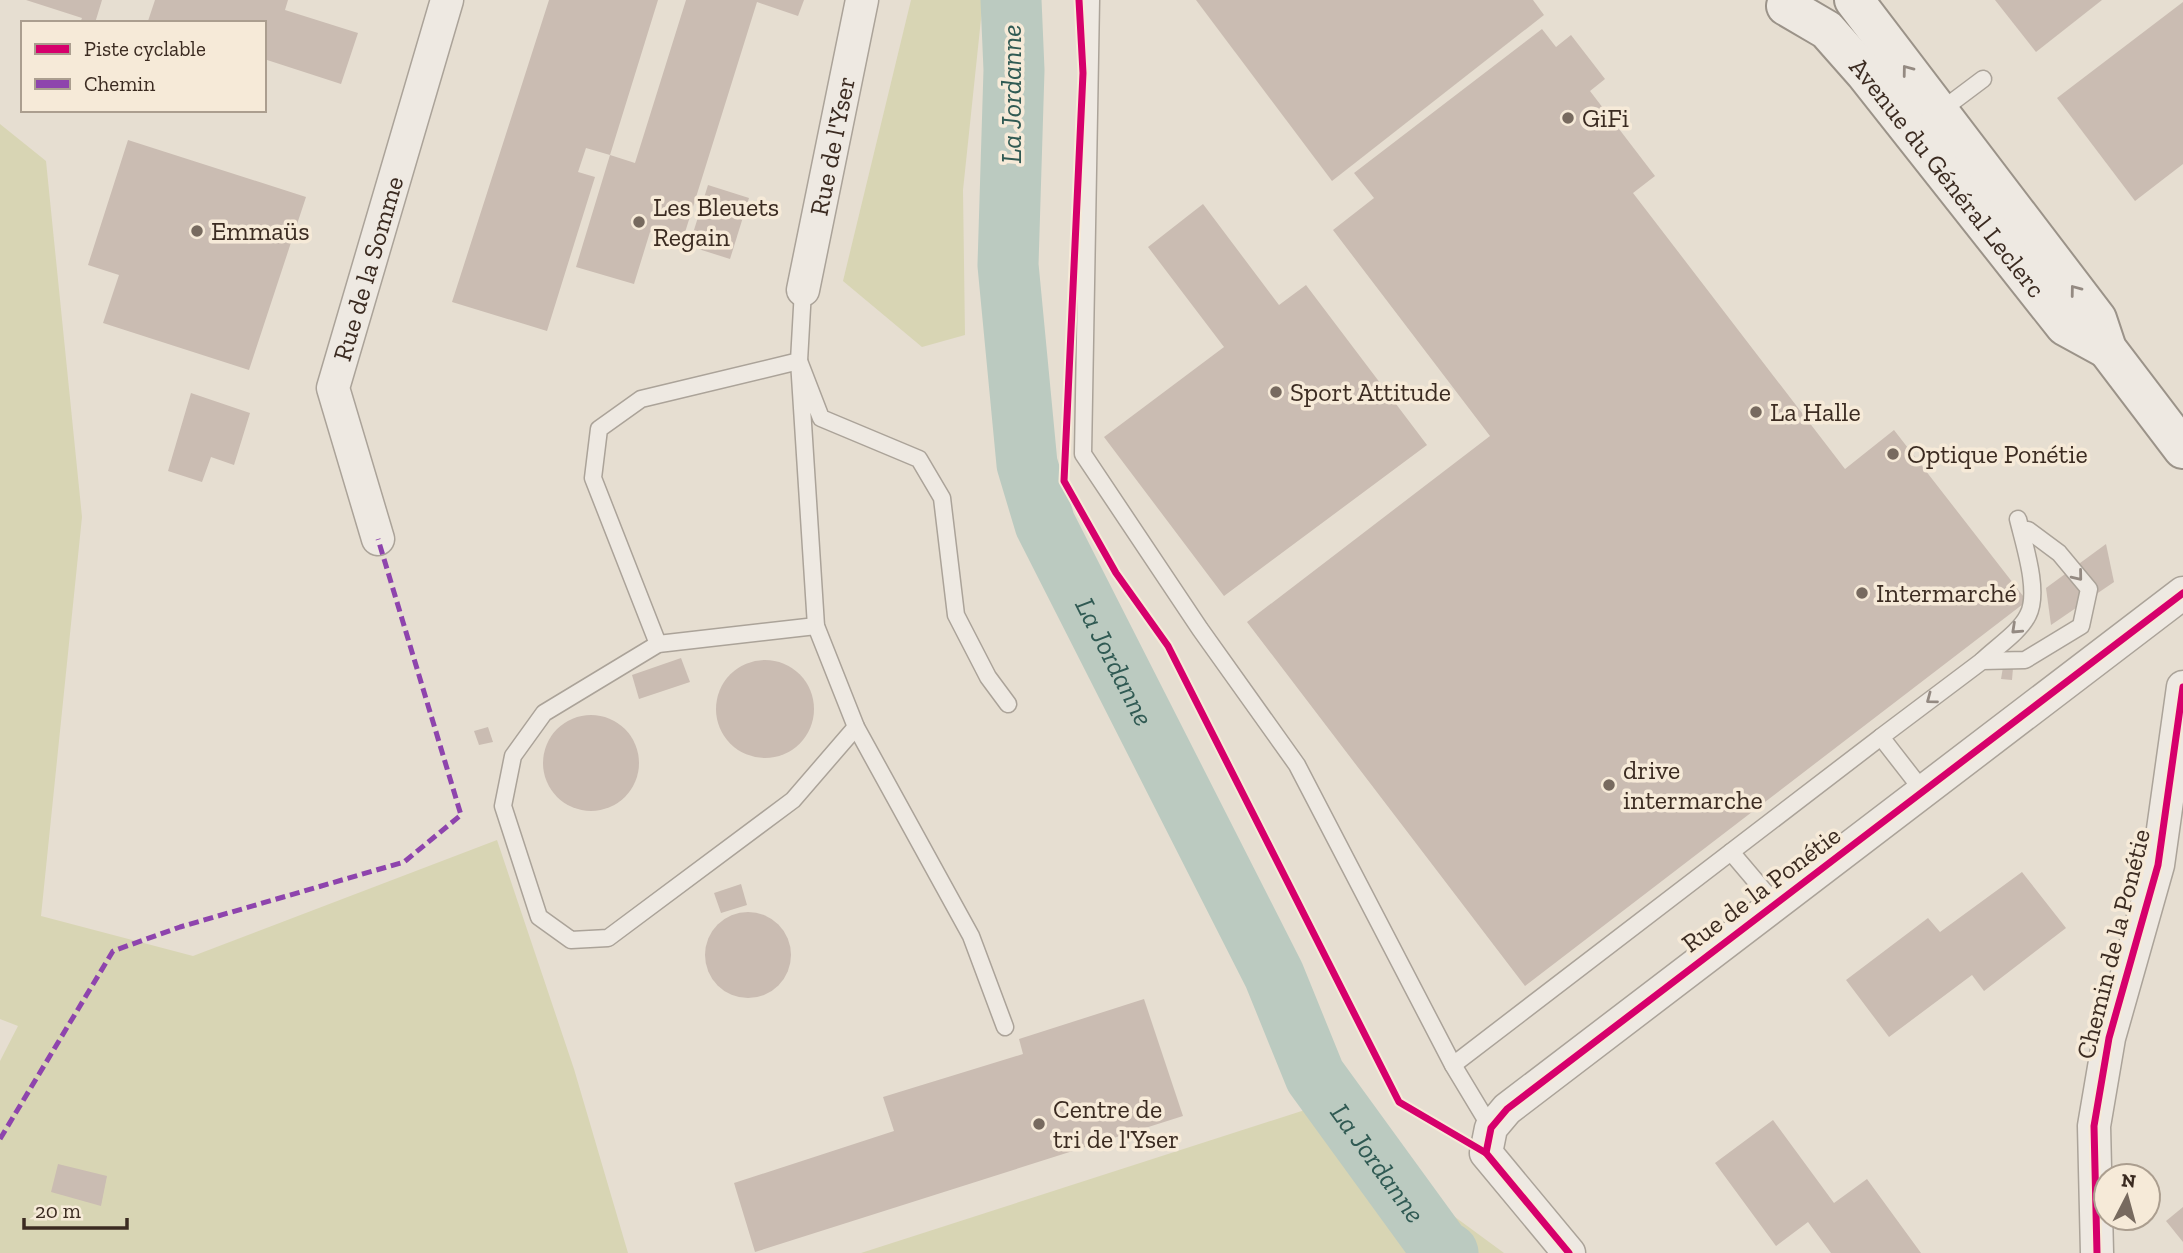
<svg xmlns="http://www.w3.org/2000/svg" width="2183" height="1253" font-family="'Zilla Slab',serif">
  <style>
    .green { fill: #d8d5b4 }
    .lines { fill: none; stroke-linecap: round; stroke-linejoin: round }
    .river { stroke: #bbcac0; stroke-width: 61 }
    .building { fill: #cabcb2 }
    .lane-casing { stroke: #aba399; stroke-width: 19 }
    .street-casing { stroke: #aba399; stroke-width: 35 }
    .secondary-casing { stroke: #9b9389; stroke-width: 42 }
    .lane { stroke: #eee9e2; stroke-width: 16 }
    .street { stroke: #eee9e2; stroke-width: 32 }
    .secondary { stroke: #eee9e2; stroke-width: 38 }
    .quiet { stroke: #8e44ad; stroke-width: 5; stroke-dasharray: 10 5; stroke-linecap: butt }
    .cycleway-casing { stroke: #f6ead8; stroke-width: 11 }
    .cycleway { stroke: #d6006c; stroke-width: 7 }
    .oneway { stroke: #948a82 }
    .poi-dot { fill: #776a5f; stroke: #f6ead8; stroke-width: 2.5 }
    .labels { text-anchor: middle; stroke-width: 7; stroke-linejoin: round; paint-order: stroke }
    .poi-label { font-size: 26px; fill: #3b2b21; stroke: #f6ead8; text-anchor: start }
    .street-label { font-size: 26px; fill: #3b2b21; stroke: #f6ead8 }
    .water-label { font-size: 28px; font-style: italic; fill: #305a53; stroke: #f6ead8 }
  </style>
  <rect width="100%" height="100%" fill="#e6ded1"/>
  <g class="green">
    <polygon points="911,0 983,0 963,190 965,335 922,347 843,281"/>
    <polygon points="0,124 46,161 82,517 41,916 193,956 497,840 574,1069 628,1253 0,1253 0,1061 18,1026 0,1019"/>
    <polygon points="1308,1109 1504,1253 861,1253"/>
  </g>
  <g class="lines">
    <path class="river" id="s1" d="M1011,0L1014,70L1008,265L1027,464L1045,524L1274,975L1315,1076L1440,1248L1448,1253"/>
  </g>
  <g class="building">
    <polygon points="26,0 102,0 95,23 80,23 82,18"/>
    <polygon points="155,0 288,0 285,10 358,33 341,84 264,59 264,23 154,23 148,21"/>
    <polygon points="549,0 658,0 610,155 586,148 578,172 595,177 547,331 452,302"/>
    <polygon points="686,0 804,0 798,16 757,2 682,242 650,232 634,284 576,267 610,155 635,163"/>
    <polygon points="1196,0 1533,0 1544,15 1332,181"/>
    <polygon points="1995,0 2102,0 2036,52"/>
    <polygon points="2183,2 2183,164 2135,201 2057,98"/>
    <polygon points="1542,29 1556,47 1571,35 1605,79 1590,91 1655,176 1633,193 1845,469 1894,430 2027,601 1525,986 1247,622 1490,436 1333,230 1374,198 1354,173"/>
    <polygon points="128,140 306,197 249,370 103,323 119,275 88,265"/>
    <polygon points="708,185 749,198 730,259 689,246"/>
    <polygon points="1203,204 1279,305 1306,285 1427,445 1224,596 1104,437 1224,347 1148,247"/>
    <polygon points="191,393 250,413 234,465 211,457 202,482 168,471"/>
    <polygon points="2106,544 2114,582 2051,625 2046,588"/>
    <polygon points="681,658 690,682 639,699 632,675"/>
    <circle cx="765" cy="709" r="49"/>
    <polygon points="2003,667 2013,668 2012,680 2001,679"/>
    <circle cx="591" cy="763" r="48"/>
    <polygon points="488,727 493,742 479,745 474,731"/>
    <polygon points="2022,872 2066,928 1984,991 1972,975 1889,1037 1846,980 1928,918 1940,932"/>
    <polygon points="741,884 747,905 721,913 714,893"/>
    <circle cx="748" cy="955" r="43"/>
    <polygon points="1144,999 1183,1116 755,1252 734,1183 894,1131 883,1097 1023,1054 1019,1039"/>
    <polygon points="1773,1120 1834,1203 1867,1179 1921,1253 1831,1253 1808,1222 1776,1246 1715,1163"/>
    <polygon points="58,1164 107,1176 101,1206 51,1192"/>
    <polygon points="2183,1207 2183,1242 2166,1221"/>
  </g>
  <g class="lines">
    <defs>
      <g id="lane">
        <polyline points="1091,0 1083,454 1200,629 1297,765 1453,1065 1491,1128"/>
        <polyline points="1939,112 1983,79"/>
        <polyline points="816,626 658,644 544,713 513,756 503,806 539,917 571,940 608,938 793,800 856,727"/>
        <polyline points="658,644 593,478 599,429 641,399 799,361 803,290"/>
        <path d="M1982,661C1995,648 2020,632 2028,615C2040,592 2024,544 2018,519"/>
        <polyline points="1923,791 1881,737 1982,661 2025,660 2081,626 2089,589 2059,553 2028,530"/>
        <polyline points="1731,852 1776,905"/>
        <polyline points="1005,1027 971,936 856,727 816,626 799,361 821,418 919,459 942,498 956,615 988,677 1008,704"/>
        <polyline points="1453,1065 1881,737"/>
      </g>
      <g id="street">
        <path id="s2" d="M803,290L862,0"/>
        <path id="s3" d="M378,539L333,388L447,0"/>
        <polyline points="1569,1253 1486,1153 1491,1128 1507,1109 2183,593"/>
        <polyline points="2097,1253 2094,1126 2109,1038 2158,865 2183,687"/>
      </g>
      <g id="secondary">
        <polyline points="1854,0 2097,319 2107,349 2183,449"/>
        <path id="s4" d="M1786,6L1827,30L1865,73L2065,326L2107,349"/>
      </g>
    </defs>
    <use href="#lane" class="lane-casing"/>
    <use href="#street" class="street-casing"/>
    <use href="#secondary" class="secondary-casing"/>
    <use href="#lane" class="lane"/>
    <use href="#street" class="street"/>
    <use href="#secondary" class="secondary"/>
    <polyline class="quiet" points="0,1139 113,951 180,927 404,862 461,815 378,539"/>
    <defs>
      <g id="cycleway">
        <polyline points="1079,0 1083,73 1064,481 1116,573 1168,646 1399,1102 1486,1153"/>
        <polyline points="1569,1253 1486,1153 1491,1128 1507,1109 2183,593"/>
        <polyline points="2097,1253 2094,1126 2109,1038 2158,865 2183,687"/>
      </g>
    </defs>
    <use href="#cycleway" class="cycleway-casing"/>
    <use href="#cycleway" class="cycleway"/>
  </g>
  <defs><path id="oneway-chevron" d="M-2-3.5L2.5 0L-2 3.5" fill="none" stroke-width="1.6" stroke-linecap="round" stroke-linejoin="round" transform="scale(1.75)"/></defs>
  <g class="oneway">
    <use href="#oneway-chevron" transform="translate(1907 70) rotate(-127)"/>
    <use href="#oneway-chevron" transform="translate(2075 290) rotate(-127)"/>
    <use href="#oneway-chevron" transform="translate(2078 576) rotate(51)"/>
    <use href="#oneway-chevron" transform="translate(2016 629) rotate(137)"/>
    <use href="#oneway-chevron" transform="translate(1931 699) rotate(143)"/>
  </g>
  <g class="poi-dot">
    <circle cx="1568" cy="118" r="7"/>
    <circle cx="639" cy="222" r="7"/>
    <circle cx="197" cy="231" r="7"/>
    <circle cx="1276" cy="392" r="7"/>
    <circle cx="1756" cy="412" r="7"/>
    <circle cx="1893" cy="454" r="7"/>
    <circle cx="1862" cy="593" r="7"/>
    <circle cx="1609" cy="785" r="7"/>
    <circle cx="1039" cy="1124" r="7"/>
  </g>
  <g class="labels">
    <g class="poi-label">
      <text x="1582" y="127">GiFi</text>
      <text x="653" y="216">Les Bleuets<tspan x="653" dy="30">Regain</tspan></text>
      <text x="211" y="240">Emmaüs</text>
      <text x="1290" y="401">Sport Attitude</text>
      <text x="1770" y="421">La Halle</text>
      <text x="1907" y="463">Optique Ponétie</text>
      <text x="1876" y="602">Intermarché</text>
      <text x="1623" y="779">drive<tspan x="1623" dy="30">intermarche</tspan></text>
      <text x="1053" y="1118">Centre de<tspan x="1053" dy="30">tri de l'Yser</tspan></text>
    </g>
    <g class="street-label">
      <text dy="9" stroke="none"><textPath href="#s2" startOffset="147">Rue de l'Yser</textPath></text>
      <text dy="9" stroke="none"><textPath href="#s4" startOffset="238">Avenue du Général Leclerc</textPath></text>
      <text dy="9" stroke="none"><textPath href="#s3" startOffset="282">Rue de la Somme</textPath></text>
      <text transform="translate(1761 889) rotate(-37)" y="9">Rue de la Ponétie</text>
      <text transform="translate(2113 944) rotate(-76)" y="9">Chemin de la Ponétie</text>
    </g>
    <g class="water-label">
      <text transform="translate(1011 94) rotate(-90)" y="10">La Jordanne</text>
      <text dy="10" stroke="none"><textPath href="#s1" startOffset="682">La Jordanne</textPath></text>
      <text dy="10" stroke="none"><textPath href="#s1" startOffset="1250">La Jordanne</textPath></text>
    </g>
  </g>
  <rect x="21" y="21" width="245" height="91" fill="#f6ead8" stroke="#ab9e8f" stroke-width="2"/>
  <rect x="35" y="44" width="35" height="10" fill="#d6006c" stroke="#ab9e8f" stroke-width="2"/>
  <text x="84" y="56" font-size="21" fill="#3b2b21">Piste cyclable</text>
  <rect x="35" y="79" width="35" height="10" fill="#8e44ad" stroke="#ab9e8f" stroke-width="2"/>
  <text x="84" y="91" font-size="21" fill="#3b2b21">Chemin</text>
  <g transform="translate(2127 1197) rotate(6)"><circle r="33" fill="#f6ead8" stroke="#ab9e8f" stroke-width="2"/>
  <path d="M0-5L12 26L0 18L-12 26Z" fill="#776a5f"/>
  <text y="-10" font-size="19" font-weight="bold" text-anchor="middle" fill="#3b2b21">N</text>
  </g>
  <path d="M24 1218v10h103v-10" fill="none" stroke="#3b2b21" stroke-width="3.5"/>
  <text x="35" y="1218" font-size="21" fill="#3b2b21" stroke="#f6ead8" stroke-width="5" paint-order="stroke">20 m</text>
</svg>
